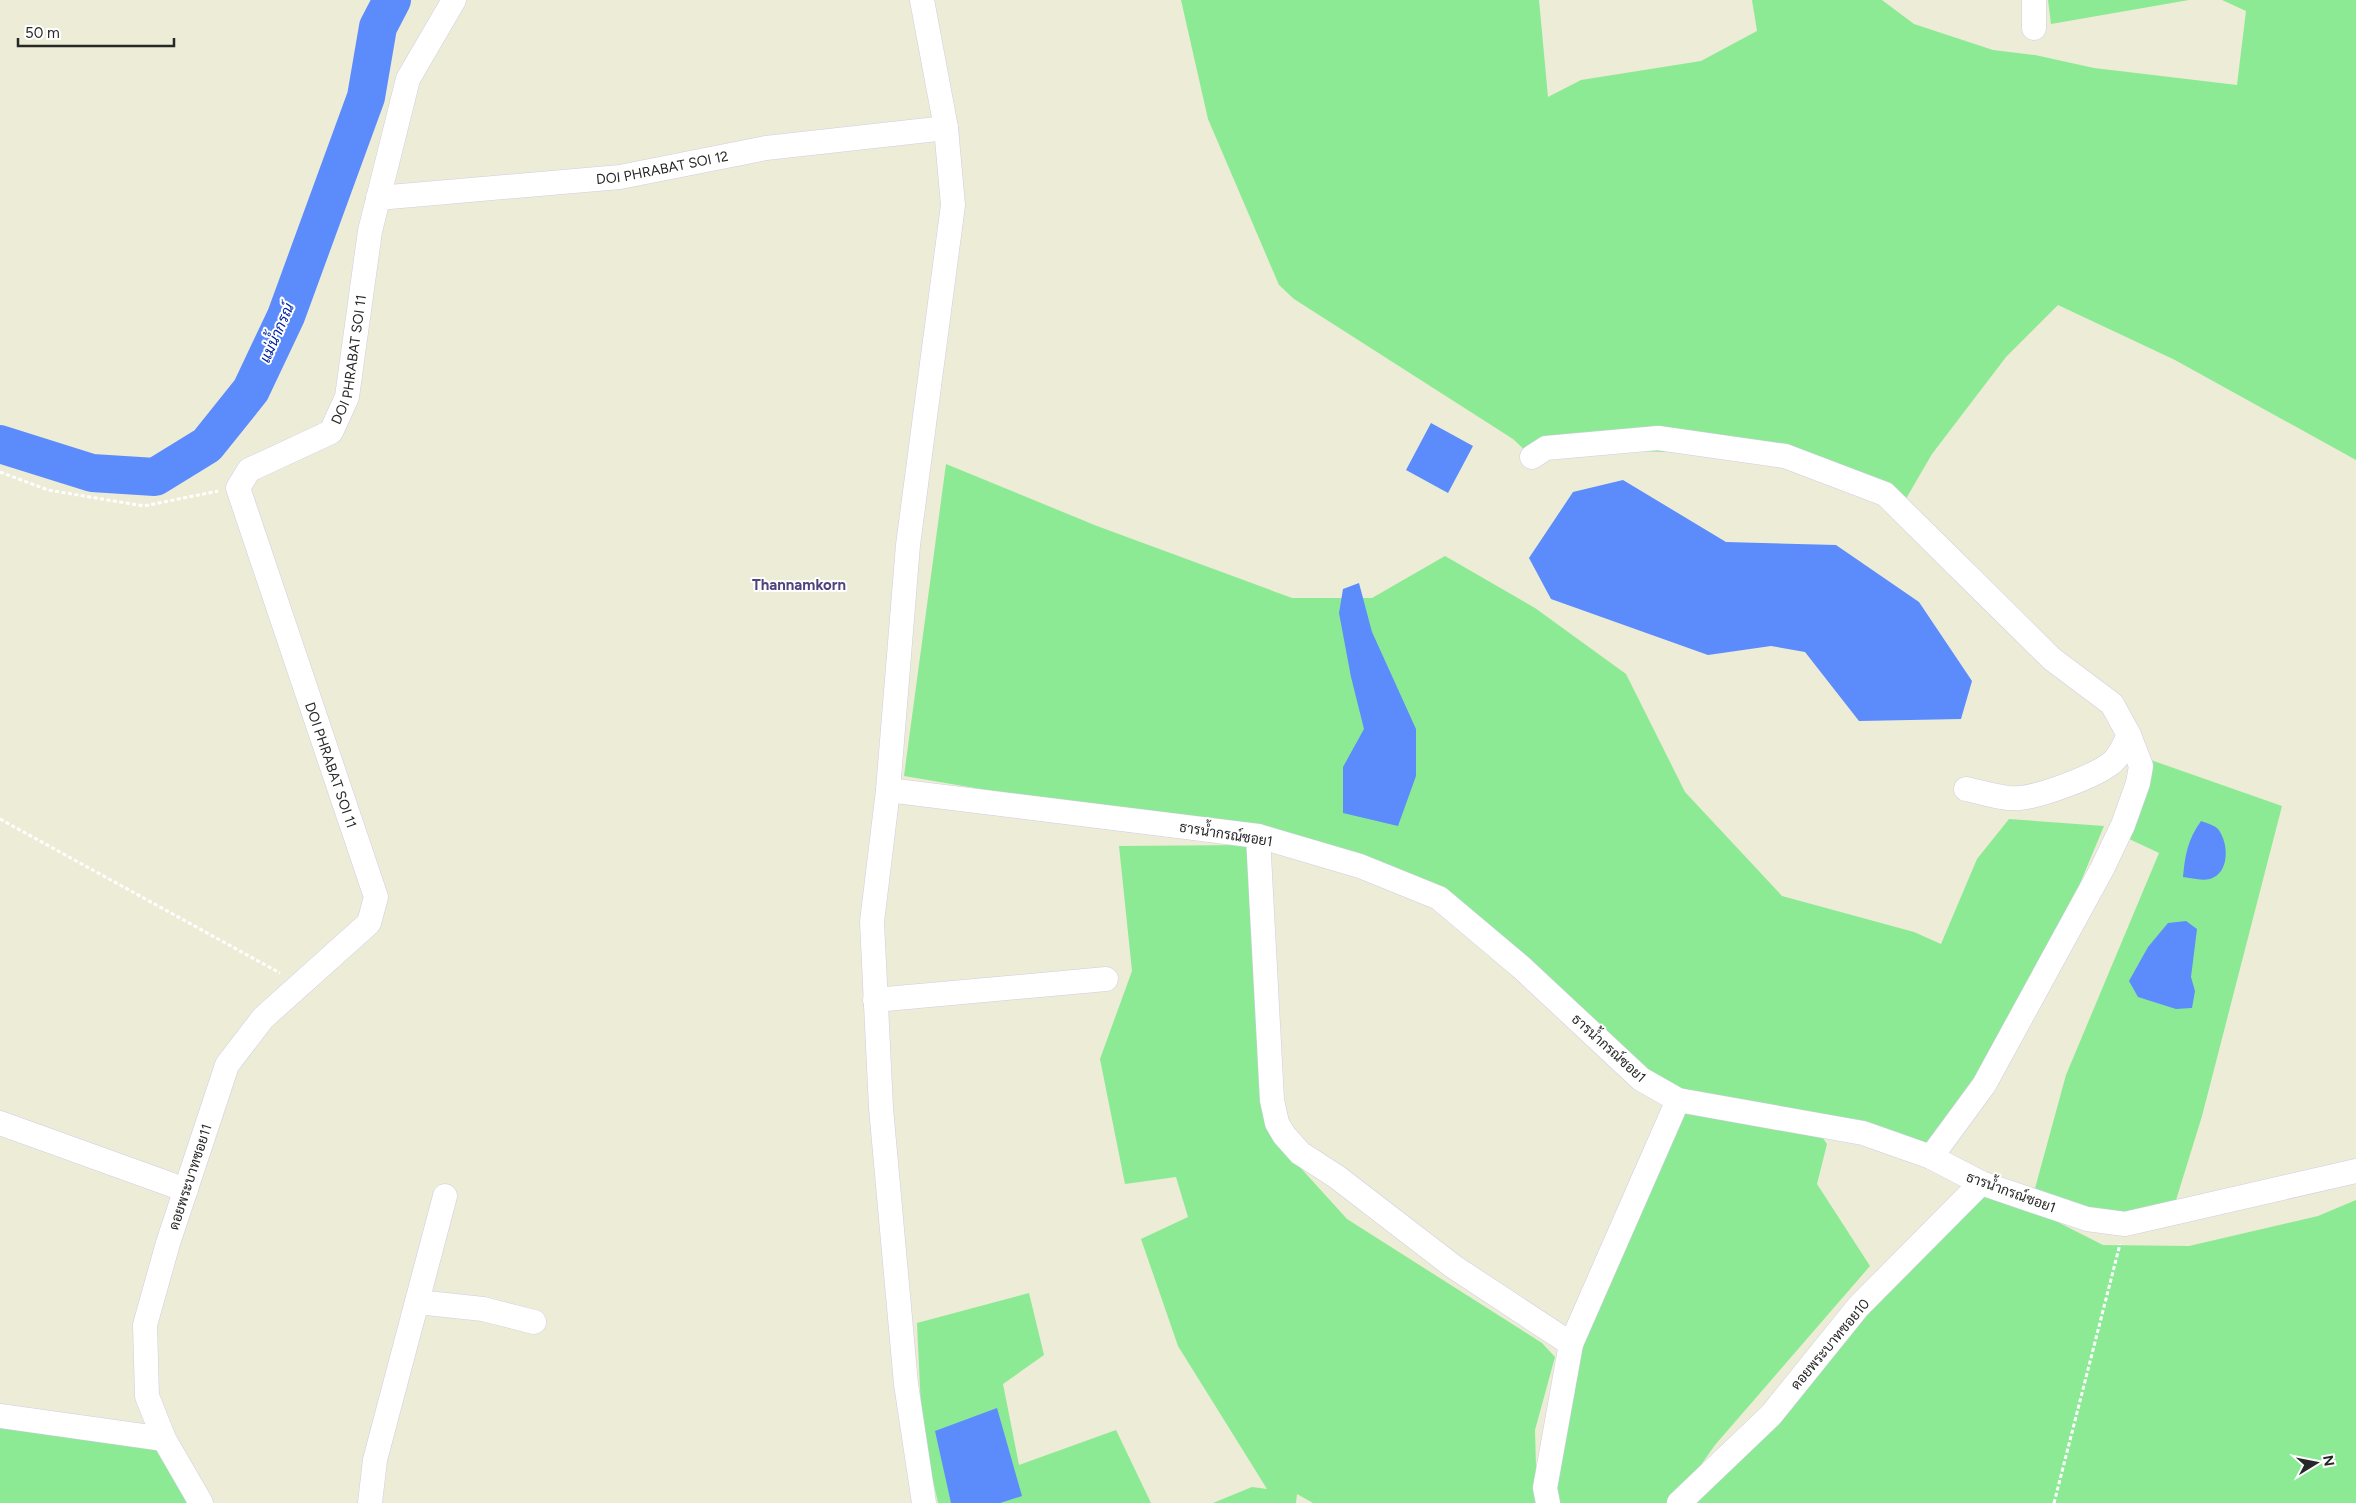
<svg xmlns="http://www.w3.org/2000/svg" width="2356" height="1503" font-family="Figtree,Sarabun,sans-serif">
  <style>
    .green { fill: #8cea95 }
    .water { fill: #5c8bfc }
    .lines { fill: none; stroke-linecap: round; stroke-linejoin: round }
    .river { stroke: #5c8bfc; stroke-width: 38 }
    .minor-casing { stroke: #d2cce3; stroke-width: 25 }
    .path { stroke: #fff; stroke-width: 3; stroke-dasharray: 4 2.5; stroke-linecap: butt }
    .minor { stroke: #fff; stroke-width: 24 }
    .labels { text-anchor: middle; stroke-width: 4; stroke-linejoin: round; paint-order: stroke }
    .street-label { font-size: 14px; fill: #272727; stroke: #fff }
    .water-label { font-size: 15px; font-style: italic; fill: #0023a3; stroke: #fff }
    .neighbourhood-label { font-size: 15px; font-weight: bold; fill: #52437c; stroke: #fff }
  </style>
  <rect width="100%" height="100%" fill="#ececd7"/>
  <g class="green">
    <polygon points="1181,0 1539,0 1548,97 1581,80 1701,61 1757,31 1752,0 1882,0 1914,24 1993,50 2035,55 2094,68 2237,85 2246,11 2222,0 2356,0 2356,460 2175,360 2058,305 2006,357 1932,454 1900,509 1785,456 1546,448 1532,457 1513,439 1294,299 1279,285 1208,119"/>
    <polygon points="2048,0 2189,0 2051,24"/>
    <polygon points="946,464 1097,526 1292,598 1372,598 1445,556 1535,608 1626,674 1685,792 1782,896 1914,932 1941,944 1977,859 2009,819 2104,826 2041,977 1931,1157 1813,1124 1827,1144 1817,1184 1870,1266 1715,1445 1674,1503 1548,1503 1571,1344 1678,1100 1439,898 1258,836 904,776"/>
    <polygon points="2148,759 2282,806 2202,1116 2172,1213 2125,1224 2034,1192 2066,1075 2159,853 2125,837"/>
    <polygon points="1248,845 1288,1154 1347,1219 1542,1343 1555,1357 1535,1430 1537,1503 1313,1503 1297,1494 1296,1503 1213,1503 1252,1487 1267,1489 1178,1346 1141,1239 1188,1217 1176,1177 1125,1184 1100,1059 1132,971 1119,846"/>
    <polygon points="1981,1183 2103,1245 2189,1246 2318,1216 2356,1200 2356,1503 1679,1503"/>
    <polygon points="1029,1293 1044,1355 1003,1384 1019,1465 1116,1430 1151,1503 938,1503 922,1431 917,1323"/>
    <polygon points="0,1416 164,1439 201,1503 0,1503"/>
  </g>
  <g class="water">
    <polygon points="1431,423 1473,446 1448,493 1406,470"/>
    <polygon points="1623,480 1726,542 1836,545 1919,602 1972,681 1961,719 1859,721 1805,652 1771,646 1708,655 1551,599 1529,558 1573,492"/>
    <polygon points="1359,583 1372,632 1416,729 1416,776 1398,826 1343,813 1343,767 1364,729 1351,677 1339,613 1343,589"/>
    <path d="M2201,821C2206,823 2214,825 2218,829C2229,843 2230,873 2210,879C2201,881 2191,878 2183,877C2185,855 2188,839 2201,821Z"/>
    <polygon points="2186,921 2197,929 2191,977 2195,991 2192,1008 2176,1009 2138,997 2129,981 2148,947 2168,923"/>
    <polygon points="997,1408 1022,1496 1000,1503 951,1503 935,1431"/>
  </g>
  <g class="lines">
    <polyline class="river" points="0,444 92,473 155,477 207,445 251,390 286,316 366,97 378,27 392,0"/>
    <defs>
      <g id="minor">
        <polyline points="922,0 946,128 953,205 908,545 888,790 872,922 881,1108 906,1384 924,1503"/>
        <polyline points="2034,0 2034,28"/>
        <path id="s1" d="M378,198L620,177L766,148L946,128"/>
        <polyline points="1532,457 1546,448 1658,438 1785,456 1885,494 2052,659 2112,704 2129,735 2141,766 2138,783 2123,825 2102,869 1984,1085 1931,1157"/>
        <path d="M1966,789C1981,792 2005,800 2020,798C2041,796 2093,777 2110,764C2119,758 2124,745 2129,735"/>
        <polyline points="888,790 1258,836 1360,866 1439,898 1521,967 1641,1079 1678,1100 1863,1133 1931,1157 1981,1183 2087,1219 2125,1224 2356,1171"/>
        <polyline points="1258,836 1272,1100 1277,1123 1284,1135 1300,1153 1337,1177 1454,1267 1571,1344"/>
        <polyline points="875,1000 1106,979"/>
        <polyline points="0,1123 186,1190"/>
        <polyline points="417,1302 483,1309 534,1322"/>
        <polyline points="0,1416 164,1439"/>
        <path id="s2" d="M201,1503L164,1439L147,1396L145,1325L168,1243L227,1065L263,1018L369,923L376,897L238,488L249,470L331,432L347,397L370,231L408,79L454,0"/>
        <polyline points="370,1503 375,1460 445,1196"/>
        <polyline points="1548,1503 1545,1488 1571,1344 1678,1100"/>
        <polyline points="1679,1503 1771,1415 1858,1307 1981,1183"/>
      </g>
    </defs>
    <use href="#minor" class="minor-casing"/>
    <g class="path">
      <polyline points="0,472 48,490 144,506 218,491"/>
      <polyline points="0,819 280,973"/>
      <polyline points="2054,1503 2120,1244"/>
    </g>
    <use href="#minor" class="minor"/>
  </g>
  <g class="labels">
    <g class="street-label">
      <text dy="5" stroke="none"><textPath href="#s1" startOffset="286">DOI PHRABAT SOI 12</textPath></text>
      <text dy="5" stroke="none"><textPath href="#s2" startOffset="1311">DOI PHRABAT SOI 11</textPath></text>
      <text transform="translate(331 765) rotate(71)" y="5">DOI PHRABAT SOI 11</text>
      <text transform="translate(1226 834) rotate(9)" y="5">ธารน้ำกรณ์ซอย1</text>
      <text transform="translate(1609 1048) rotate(42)" y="5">ธารน้ำกรณ์ซอย1</text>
      <text transform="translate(190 1177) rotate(-72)" y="5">ดอยพระบาทซอย11</text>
      <text transform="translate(2011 1192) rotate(20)" y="5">ธารน้ำกรณ์ซอย1</text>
      <text transform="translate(1830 1344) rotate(-50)" y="5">ดอยพระบาทซอย10</text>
    </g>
    <g class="water-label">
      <text transform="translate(277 333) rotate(-66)" y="5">แม่น้ำกรณ์</text>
    </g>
    <g class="neighbourhood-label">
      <text x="799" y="590">Thannamkorn</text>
    </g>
  </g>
  <g transform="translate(2316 1463) rotate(80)" stroke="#ffffff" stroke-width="4" paint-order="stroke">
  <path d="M0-4L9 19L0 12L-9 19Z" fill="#272727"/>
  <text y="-8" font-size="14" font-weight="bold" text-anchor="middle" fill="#272727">N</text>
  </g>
  <path d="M18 38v8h156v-8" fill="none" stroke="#272727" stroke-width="2.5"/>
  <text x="25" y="38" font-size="15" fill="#272727" stroke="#ffffff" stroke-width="4" paint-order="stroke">50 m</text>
</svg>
